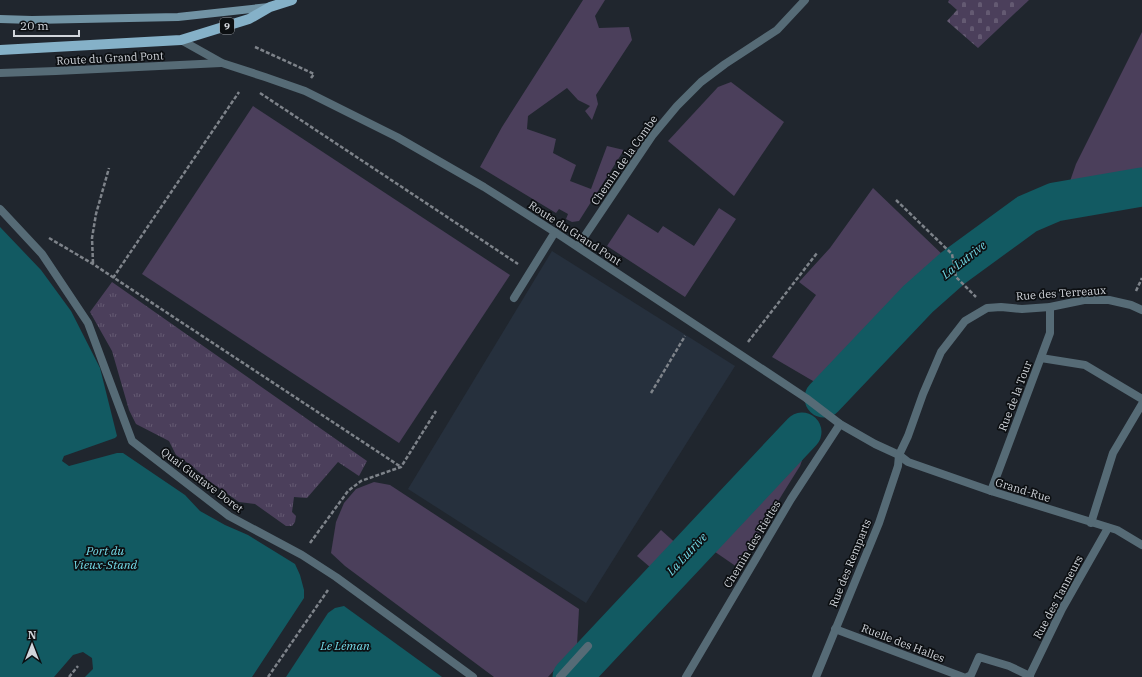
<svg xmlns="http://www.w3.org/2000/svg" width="1142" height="677" font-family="'IBM Plex Serif',serif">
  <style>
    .built { fill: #26303d }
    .green { fill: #4b3f5b }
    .cemetery { fill: url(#cemetery-stones) }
    .park { fill: url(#park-tufts) }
    .water { fill: #125a62 }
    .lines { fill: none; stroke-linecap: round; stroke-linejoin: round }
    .river { stroke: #125a62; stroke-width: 39 }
    .path { stroke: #7e838a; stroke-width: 2.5; stroke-dasharray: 4 2; stroke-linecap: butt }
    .street { stroke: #566b76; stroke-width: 8 }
    .secondary { stroke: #7193a4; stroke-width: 8 }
    .primary { stroke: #85b1c8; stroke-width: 10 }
    .labels { text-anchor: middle; stroke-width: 3.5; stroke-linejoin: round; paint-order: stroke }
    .shield { fill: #0c0f12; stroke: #969a9f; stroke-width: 1 }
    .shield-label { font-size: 10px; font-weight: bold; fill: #d1d5db }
    .street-label { font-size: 11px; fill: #d1d5db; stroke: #0c0f12 }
    .water-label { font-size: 12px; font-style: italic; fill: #73dae7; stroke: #0c0f12 }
  </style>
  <defs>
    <pattern id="cemetery-stones" width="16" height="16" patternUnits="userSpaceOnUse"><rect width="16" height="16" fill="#4b3f5b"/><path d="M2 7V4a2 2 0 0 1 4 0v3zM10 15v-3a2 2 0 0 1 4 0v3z" fill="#645a72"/></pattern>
    <pattern id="park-tufts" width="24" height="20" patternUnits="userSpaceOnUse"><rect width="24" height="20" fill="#4b3f5b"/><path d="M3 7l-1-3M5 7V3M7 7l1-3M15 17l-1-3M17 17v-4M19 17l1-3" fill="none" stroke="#645a72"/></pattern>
  </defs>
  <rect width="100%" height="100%" fill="#20262e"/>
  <polygon class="built" points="552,251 735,366 586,603 408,489"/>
  <g class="green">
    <polygon points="583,0 605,0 595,16 599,28 629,27 632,40 596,95 598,104 592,120 585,111 590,106 578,100 567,88 528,116 527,129 556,139 553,153 576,165 570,181 591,189 607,146 624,150 579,221 572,222 566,219 568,214 559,209 556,213 480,167 502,127"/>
    <polygon points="1142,32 1142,172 1068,187 1076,164"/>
    <polygon points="731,82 784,122 734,196 668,141 718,87"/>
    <polygon points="253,106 510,275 399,443 142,274"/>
    <polygon points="873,188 945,257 944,267 915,292 825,388 772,357 816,295 799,282 830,248"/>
    <polygon points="719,208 736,219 685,297 607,246 628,214 658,233 663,226 694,246"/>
    <polygon points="804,444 804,455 800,466 737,567 705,545 759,487"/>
    <polygon points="374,482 390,485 579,609 577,645 548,677 494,677 345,566 331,553 336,522 344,503 356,489"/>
    <polygon points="661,530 680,547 657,573 637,556"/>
  </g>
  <polygon class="cemetery" points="949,0 1029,0 978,48 947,21 957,10 948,2"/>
  <polygon class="park" points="112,282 367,461 359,476 338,462 307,498 294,497 292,512 296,516 295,522 292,526 286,526 255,504 239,502 209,481 191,465 176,455 169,441 136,424 129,410 112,351 90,312"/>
  <g class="water">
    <polygon points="0,227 41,270 71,311 100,368 117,436 115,438 64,456 62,461 69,466 117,453 123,453 185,495 200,511 225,525 248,535 295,564 300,575 304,590 304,598 252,677 85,677 93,669 92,658 83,652 73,655 54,677 0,677"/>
    <polygon points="344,606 442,677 286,677 328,613 335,608"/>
  </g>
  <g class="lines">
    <g class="river">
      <polyline points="824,398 918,299 953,268 1027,214 1055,202 1142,187"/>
      <polyline points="572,677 802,432"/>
    </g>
    <g class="path">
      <polyline points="255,47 314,74 311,78"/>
      <polyline points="260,93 518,264"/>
      <polyline points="896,200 952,254 956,277 976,297"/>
      <polyline points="49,238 93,264 401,467"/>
      <polyline points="93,263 92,238 96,214 109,168"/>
      <polyline points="113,278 239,92"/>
      <polyline points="1136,291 1142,278"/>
      <polyline points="748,342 817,253"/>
      <polyline points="651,393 685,336"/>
      <polyline points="310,543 348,491 361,481 401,467 436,411"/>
      <polyline points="69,677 78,666"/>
      <polyline points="268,677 328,590"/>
    </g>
    <g class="street">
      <polyline points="181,40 222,63 265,77 305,91 397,137 484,187 561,236 806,398 840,424 875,444 899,455 908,462 991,491 1117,530 1142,545"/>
      <polyline points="0,73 56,71 221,63"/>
      <polyline points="0,209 42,254 88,323 132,441 229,516 302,555 336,577 473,677"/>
      <polyline points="578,246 652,136 677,106 701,82 725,64 777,30 805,0"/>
      <polyline points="514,298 555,232"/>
      <polyline points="1041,358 1085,365 1142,399"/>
      <polyline points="991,491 1050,333 1050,307"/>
      <polyline points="1091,523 1113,453 1142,404"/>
      <polyline points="835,629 963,677"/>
      <polyline points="560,677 588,646"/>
      <polyline points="686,677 791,499 840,424"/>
      <polyline points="816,677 879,523 898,466 899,455 908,436 923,394 941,352 965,321 987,308 1001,307 1022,309 1050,307 1084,300 1109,300 1131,305 1142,310"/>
      <polyline points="967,677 971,675 979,657 1009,666 1030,676"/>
      <polyline points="1029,677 1062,609 1108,528"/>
    </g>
    <polyline class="secondary" points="0,19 32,20 178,17 269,7"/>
    <polyline class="primary" points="0,50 181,40 249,19 270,7 292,0"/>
  </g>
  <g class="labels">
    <rect class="shield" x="220" y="18" width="14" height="16" rx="3"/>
    <g class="shield-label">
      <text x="227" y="30">9</text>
    </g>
    <g class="street-label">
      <text transform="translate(110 58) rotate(-3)" y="4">Route du Grand Pont</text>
      <text transform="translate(624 160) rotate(-55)" y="4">Chemin de la Combe</text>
      <text transform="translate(575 233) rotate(33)" y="4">Route du Grand Pont</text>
      <text transform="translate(1061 293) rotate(-4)" y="4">Rue des Terreaux</text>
      <text transform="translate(1015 396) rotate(-69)" y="4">Rue de la Tour</text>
      <text transform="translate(202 480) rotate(37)" y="4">Quai Gustave Doret</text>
      <text transform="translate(1023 490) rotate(17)" y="4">Grand-Rue</text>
      <text transform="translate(752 544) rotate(-59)" y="4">Chemin des Riettes</text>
      <text transform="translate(850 563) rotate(-68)" y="4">Rue des Remparts</text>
      <text transform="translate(1058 597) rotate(-62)" y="4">Rue des Tanneurs</text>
      <text transform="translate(903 643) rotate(21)" y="4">Ruelle des Halles</text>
    </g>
    <g class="water-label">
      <text transform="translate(964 260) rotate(-38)" y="4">La Lutrive</text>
      <text x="105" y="555">Port du<tspan x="105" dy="14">Vieux-Stand</tspan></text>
      <text transform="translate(687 554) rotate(-47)" y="4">La Lutrive</text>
      <text x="345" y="650">Le Léman</text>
    </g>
  </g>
  <g transform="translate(32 645)" stroke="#0c0f12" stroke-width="3" paint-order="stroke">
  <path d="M0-3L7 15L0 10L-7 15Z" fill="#d1d5db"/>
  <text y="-6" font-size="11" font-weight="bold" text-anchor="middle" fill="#d1d5db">N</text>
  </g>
  <path d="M14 30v6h65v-6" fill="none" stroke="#d1d5db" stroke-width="2"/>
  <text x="20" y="30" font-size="12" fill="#d1d5db" stroke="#0c0f12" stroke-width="3" paint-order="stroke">20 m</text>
</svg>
